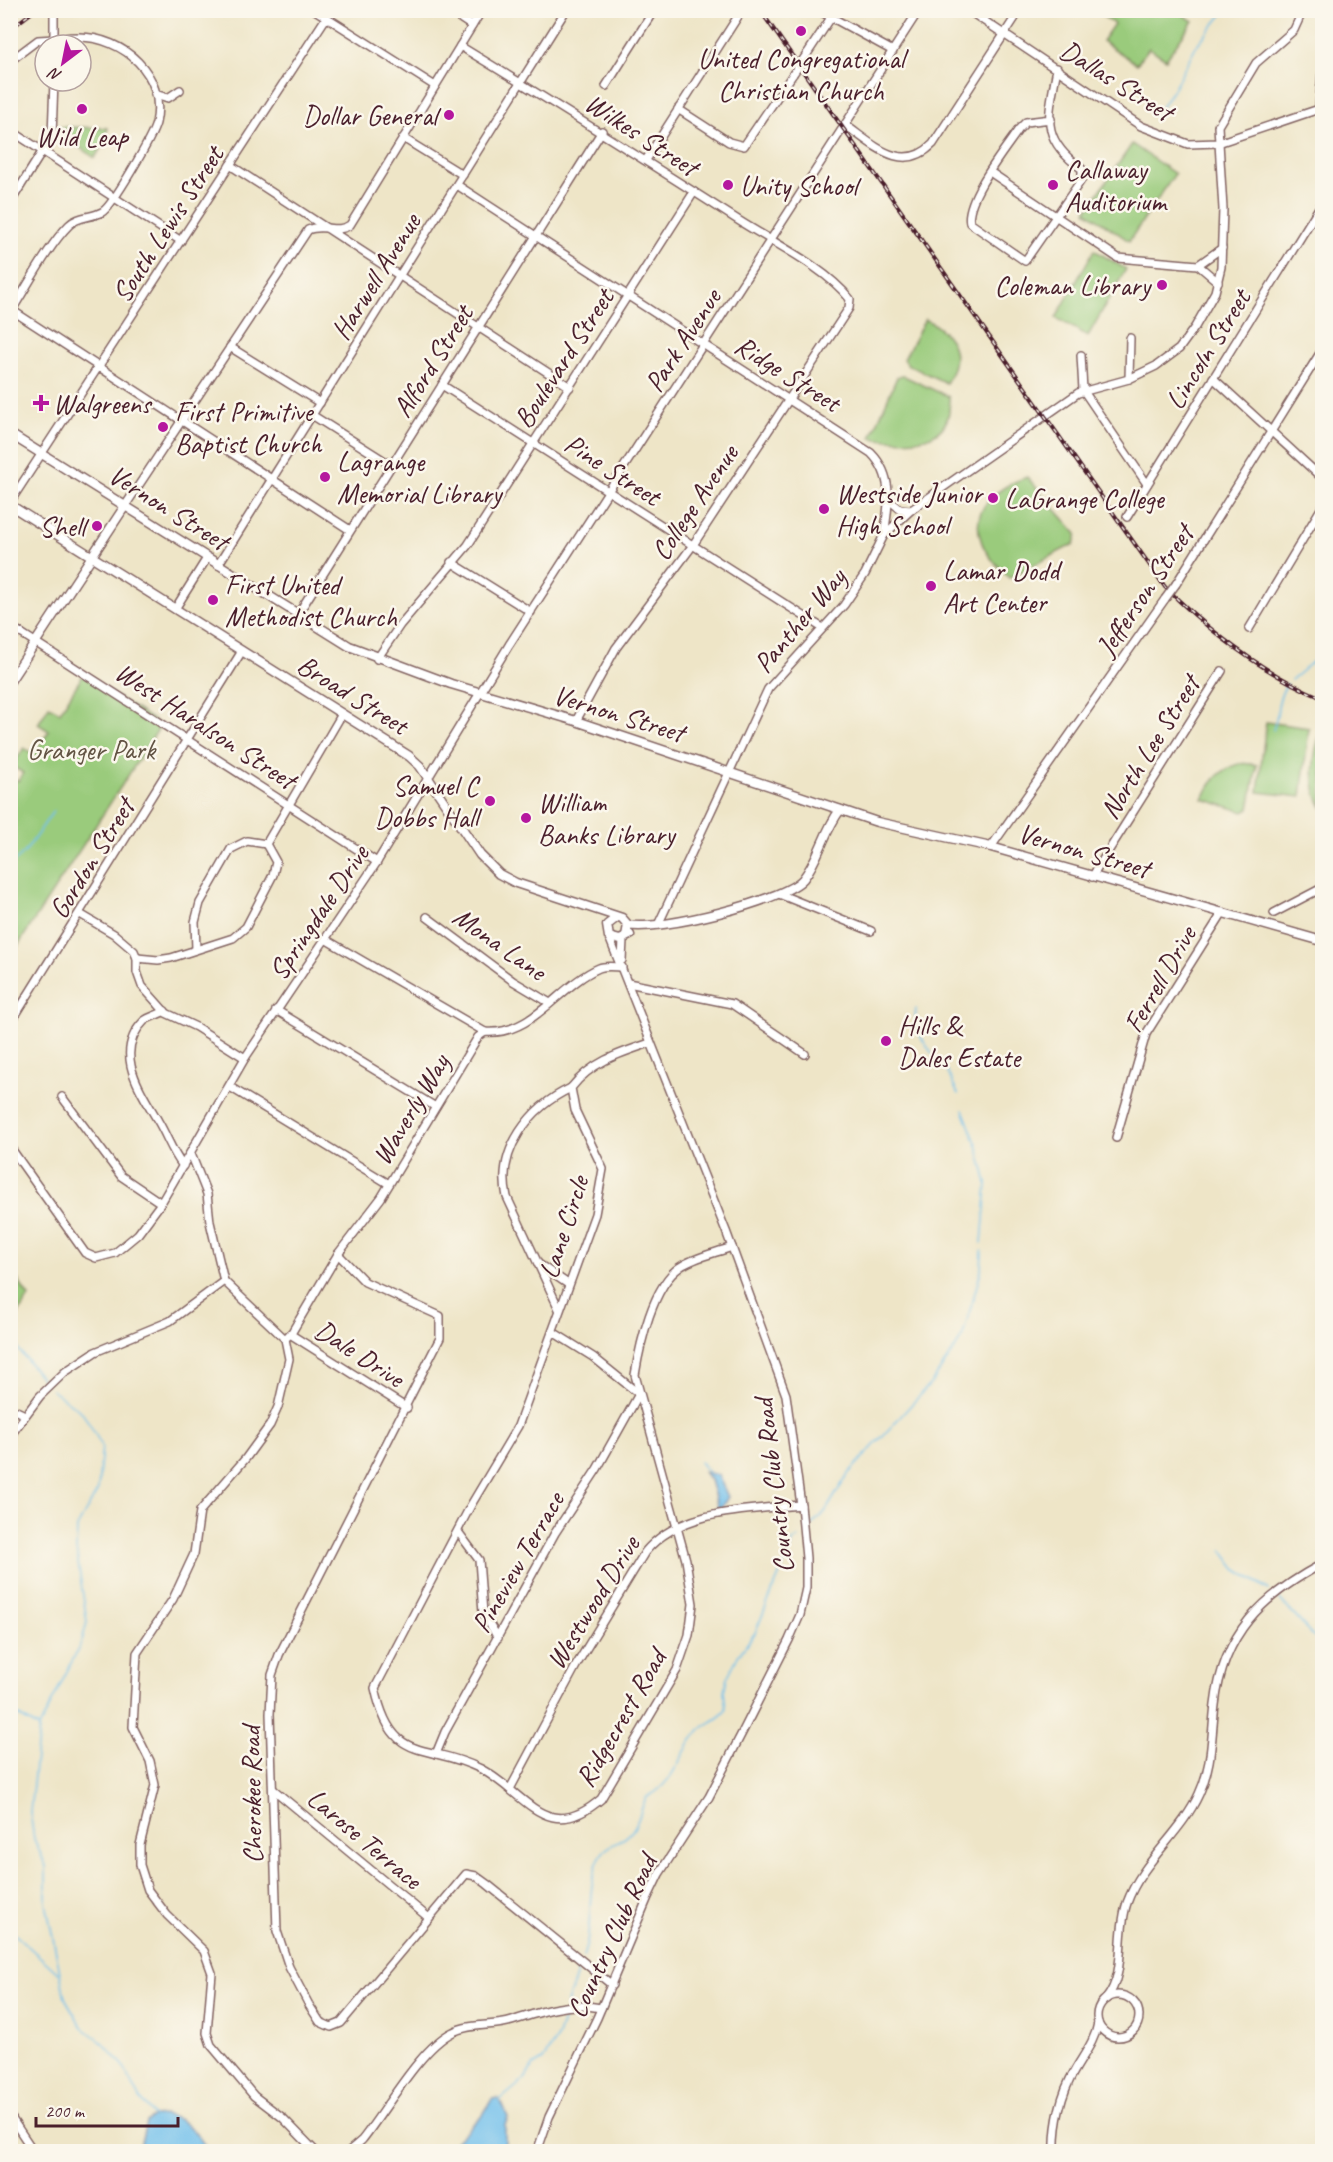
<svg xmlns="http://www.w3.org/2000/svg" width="1333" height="2162" font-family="Caveat,sans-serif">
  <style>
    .green { fill: #9acb7b; stroke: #727553; stroke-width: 1.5 }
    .water { fill: #71c0ec; stroke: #5e708c; stroke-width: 1.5 }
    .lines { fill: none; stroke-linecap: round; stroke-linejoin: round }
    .stream { stroke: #71c0ec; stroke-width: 1.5 }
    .minor-casing { stroke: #836462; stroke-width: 10 }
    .major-casing { stroke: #836462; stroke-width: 11 }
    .minor { stroke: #fff; stroke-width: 7 }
    .major { stroke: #fff; stroke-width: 8 }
    .rail-casing { stroke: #4a1f2b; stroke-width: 4 }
    .rail { stroke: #fbf7ec; stroke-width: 1.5; stroke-dasharray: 4.5; stroke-linecap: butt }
    .minor-bridge-casing { stroke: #836462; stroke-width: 10; stroke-linecap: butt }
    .minor-bridge { stroke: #fff; stroke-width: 7 }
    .poi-dot { fill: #b5179e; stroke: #fbf7ec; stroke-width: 2 }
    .labels { text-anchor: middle; stroke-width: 5; stroke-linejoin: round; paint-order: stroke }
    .poi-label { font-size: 28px; fill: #4a1f2b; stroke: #fbf7ec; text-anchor: start }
    .street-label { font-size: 28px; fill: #4a1f2b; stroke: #fbf7ec }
    .park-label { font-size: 28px; fill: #625343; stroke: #fbf7ec }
  </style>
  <rect width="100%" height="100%" fill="#fbf7ec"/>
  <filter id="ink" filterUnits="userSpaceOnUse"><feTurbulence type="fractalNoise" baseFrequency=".0167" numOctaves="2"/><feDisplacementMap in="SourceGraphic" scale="12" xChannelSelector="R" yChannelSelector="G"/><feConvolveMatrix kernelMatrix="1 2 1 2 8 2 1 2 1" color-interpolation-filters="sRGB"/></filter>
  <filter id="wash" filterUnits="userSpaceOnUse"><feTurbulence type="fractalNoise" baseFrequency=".008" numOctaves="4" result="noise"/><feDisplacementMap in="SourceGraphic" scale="24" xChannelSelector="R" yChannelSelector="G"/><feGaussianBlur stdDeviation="1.35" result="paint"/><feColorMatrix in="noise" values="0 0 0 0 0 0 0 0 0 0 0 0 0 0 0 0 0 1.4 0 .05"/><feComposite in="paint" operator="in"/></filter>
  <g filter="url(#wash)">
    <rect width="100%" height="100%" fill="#eee5c7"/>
    <g class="green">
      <polygon points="1099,11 1177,11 1193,21 1166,59 1149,48 1137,64 1102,41 1114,24 1098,13"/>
      <polygon points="60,127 108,128 105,141 95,158 60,134"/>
      <polygon points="1132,144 1175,174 1129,241 1086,211"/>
      <polygon points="1094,250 1126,269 1088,336 1056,318"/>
      <path d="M925,319C953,334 964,354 946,383L908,365L904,359Z"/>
      <path d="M904,376L949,397C955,447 906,443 871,438L897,377Z"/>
      <path d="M1027,477L1077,534L1074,544L1009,578C999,566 985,555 981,540C969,507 1000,486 1027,477Z"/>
      <polygon points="83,675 161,725 11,956 11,777 18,781 23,773 12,766 24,748 34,754 49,731 38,724 49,706 60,712"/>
      <polygon points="1266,722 1309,728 1301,797 1258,792"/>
      <path d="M1322,730V807C1309,785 1312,754 1322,730Z"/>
      <path d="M1242,763L1257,765L1249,809L1244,812L1203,799C1211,779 1221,769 1242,763Z"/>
      <polygon points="11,1270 29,1297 11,1325 10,1325"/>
    </g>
    <g class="water">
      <polygon points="704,1472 718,1475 728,1497 721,1508 718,1508 710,1480"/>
      <polygon points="498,2098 508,2117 505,2125 505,2151 446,2151 484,2113 492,2099"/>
      <path d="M165,2115C186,2119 198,2134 208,2151H139L146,2122L154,2116Z"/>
    </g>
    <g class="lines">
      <g class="stream">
        <polyline points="1155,117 1175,86 1196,46 1226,10"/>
        <polyline points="1291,680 1322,654"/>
        <path d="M1273,730C1280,712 1275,701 1287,684"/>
        <polyline points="10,866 25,852 54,810"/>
        <path d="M916,1009C913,1027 921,1039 932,1053"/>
        <polyline points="938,1059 947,1071 958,1094"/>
        <polyline points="963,1110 978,1148 987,1183 982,1243"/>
        <polyline points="10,1339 46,1384"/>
        <polyline points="52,1390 83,1413 102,1446 98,1490 77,1527 76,1549 87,1622 82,1641 39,1728 30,1812 34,1839 46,1866 46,1903 65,1998 82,2027 104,2044 123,2065 140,2098 154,2116"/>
        <polyline points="700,1462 708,1472"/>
        <polyline points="807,1529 825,1512 848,1474 932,1382 956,1347 963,1335 981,1271 982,1251"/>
        <polyline points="1222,1550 1236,1569 1269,1590"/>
        <polyline points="1276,1595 1322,1646"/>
        <polyline points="10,1711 38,1727"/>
        <polyline points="10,1930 58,1973"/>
        <path d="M583,1957C593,1929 587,1898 595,1870C603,1839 619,1848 632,1831C640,1821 640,1808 647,1797C675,1784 680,1751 700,1730C708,1722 719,1720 726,1710L724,1691L727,1678L738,1656L755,1633L793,1542L798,1538"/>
        <polyline points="567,2003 580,1965"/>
        <polyline points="500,2100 525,2079 533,2066 543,2060 558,2036 566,2011"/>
      </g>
    </g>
  </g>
  <g filter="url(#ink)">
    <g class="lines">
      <defs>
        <g id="minor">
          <polyline points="315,10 435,86"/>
          <polyline points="448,10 472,26"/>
          <polyline points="818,10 893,51"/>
          <polyline points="968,10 1141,126 1188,144 1218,143 1322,108"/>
          <polyline points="54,42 54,10"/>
          <path d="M460,46C554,103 646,161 738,220C772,242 825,267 850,299L849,308L693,545L616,648L576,721"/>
          <polyline points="807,54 836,10"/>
          <polyline points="10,61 38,40 55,39"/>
          <polyline points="606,86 654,10"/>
          <polyline points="155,94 168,98 180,90"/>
          <polyline points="678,109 729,142 744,146 793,74"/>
          <polyline points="1319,109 1322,72"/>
          <path d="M1051,119L1026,122L1019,129C1006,148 964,200 970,223L1025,261L1082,179V169C1038,137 1049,116 1057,68"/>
          <path d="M845,125C873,144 902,175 933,144L1020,10"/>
          <polyline points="10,130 181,241"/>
          <polyline points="403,138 463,175"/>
          <polyline points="646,160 742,10"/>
          <polyline points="230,165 570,387"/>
          <polyline points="990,172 1118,258 1198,265 1218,282"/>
          <path d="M457,185L871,453C894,476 889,505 884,535"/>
          <polyline points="10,203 52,136 54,81"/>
          <polyline points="1198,265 1222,248"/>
          <polyline points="10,309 350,530"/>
          <path d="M10,313C27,287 48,246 69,225C78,216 91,218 102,212C112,207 153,136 156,123C167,75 123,37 79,37C68,37 61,37 54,45"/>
          <polyline points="230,347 320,403"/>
          <polyline points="1081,355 1083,390 1147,484"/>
          <polyline points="1213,378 1322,478"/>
          <polyline points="1129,379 1130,338"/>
          <polyline points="442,385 821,627"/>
          <polyline points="312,415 391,465"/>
          <polyline points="889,500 900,509 911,510"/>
          <polyline points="10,502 326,18"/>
          <path d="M125,506L308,230C322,223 337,234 350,225L482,10"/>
          <polyline points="1127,517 1322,203"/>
          <polyline points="451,562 531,612"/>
          <polyline points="218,565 566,10"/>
          <polyline points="1176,584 1322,350"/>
          <polyline points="175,609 207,558"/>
          <polyline points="298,614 602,131"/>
          <polyline points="10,626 377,862"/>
          <polyline points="1249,629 1322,507"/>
          <polyline points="377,659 400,625 468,545 694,192"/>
          <polyline points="266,844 342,714"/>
          <polyline points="991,847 1165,599"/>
          <polyline points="1092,877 1222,671"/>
          <polyline points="779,894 871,931"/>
          <polyline points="1274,913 1322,888"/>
          <polyline points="80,914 114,934 134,951 137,958 137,972 142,986 166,1013 196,1027 245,1058"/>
          <polyline points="427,917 513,981 550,1003"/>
          <polyline points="658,925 768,689 844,605 865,574 884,535 911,510 1078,393 1129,379 1156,366 1179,349 1195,327 1215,292 1221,267 1223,209 1218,126 1256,63 1294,30 1303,10"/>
          <polyline points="325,939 485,1032"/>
          <polyline points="196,949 195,922 200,903 231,849 247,841 266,844"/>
          <polyline points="137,958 158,960 171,958 233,938 246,927 273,875 276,862 266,844"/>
          <polyline points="622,960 623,940"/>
          <polyline points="628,983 732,1004 805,1054"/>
          <polyline points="276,1010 434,1106"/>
          <path d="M165,1011C158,1015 149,1017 144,1021C112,1053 141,1091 158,1121C167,1136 172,1152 183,1166"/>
          <polyline points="10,1024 242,651"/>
          <path d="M650,1043C620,1053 591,1062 571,1088L575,1110L603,1169L595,1214L518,1426L471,1505L375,1688C392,1767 426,1741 481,1769C526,1793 547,1846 601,1799L677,1670L689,1635L693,1604L686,1560L635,1375C640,1344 653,1285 680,1267C694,1257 716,1253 732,1247"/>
          <polyline points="230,1087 389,1184"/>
          <polyline points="62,1097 121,1176 161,1203"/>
          <polyline points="1116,1138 1146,1034 1223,912"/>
          <polyline points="10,1147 85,1253 96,1258 115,1253 138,1234 161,1203 245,1058 377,862 509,645 919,10"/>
          <polyline points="191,1154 207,1194 210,1222 224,1281 285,1339 289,1359 278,1407 270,1425 246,1458 200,1511 194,1554 173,1599 137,1653 133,1727 150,1761 155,1785 140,1845 140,1865 148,1890 167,1915 204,1951 212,1973 207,2033 211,2045 254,2096 283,2118 316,2152"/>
          <polyline points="338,1254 365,1282 440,1316 440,1338 279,1655 272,1675 270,1714 277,1931 289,1967 309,2005 320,2022 331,2027 341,2023 466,1874 476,1876 487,1884 612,1985"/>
          <polyline points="540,1265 568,1284"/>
          <path d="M559,1309L507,1197C496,1150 530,1107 571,1088"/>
          <polyline points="290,1334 407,1408"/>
          <path d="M285,1339L292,1332L338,1254L381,1198L478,1037L485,1032C533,1036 559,985 599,968C606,965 615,967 622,967"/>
          <polyline points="10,1408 25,1415"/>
          <polyline points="10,1436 40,1396 65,1372 95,1352 170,1321 224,1281"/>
          <polyline points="459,1533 479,1560 483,1613 498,1638"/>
          <polyline points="436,1754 445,1732 555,1533 597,1469 639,1394 593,1357 553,1332"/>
          <path d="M510,1789L577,1664L645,1552C680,1509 750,1510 801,1505"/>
          <polyline points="274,1790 429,1918"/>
          <circle cx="1118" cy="2016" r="21"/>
          <path d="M1106,1999C1127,1973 1116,1934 1127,1903C1142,1861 1181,1834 1199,1794C1213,1764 1211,1736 1215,1705C1223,1633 1262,1596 1322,1564"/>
          <polyline points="10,2116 34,2152"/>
          <path d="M348,2152L362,2140C386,2110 420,2048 453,2032C470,2023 493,2027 512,2021C542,2011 569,2002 601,2008"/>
          <polyline points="537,2152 549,2117 597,2018 648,1897 659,1874 709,1797 743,1731 789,1640 800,1615 806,1588 806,1558 801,1505 786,1395 726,1231 609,937"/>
          <path d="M1055,2152C1054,2125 1061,2093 1075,2070C1084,2054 1095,2041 1098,2023"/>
        </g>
        <g id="major">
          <polyline points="10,434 349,646 451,684 576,721 877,822 991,847 1322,941"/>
          <polyline points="10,505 409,756 420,766 480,855 499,874 516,883 622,918 628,925 626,936"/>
          <polyline points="10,681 125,506"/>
          <polyline points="616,918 607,925 609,937 620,940 630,935"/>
          <path d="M628,925C657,932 784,901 803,879C819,859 824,831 840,810"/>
        </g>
      </defs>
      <use href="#minor" class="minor-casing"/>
      <use href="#major" class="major-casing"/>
      <use href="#minor" class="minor"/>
      <use href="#major" class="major"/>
      <defs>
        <g id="rail">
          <path d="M760,10L1165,587C1211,633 1263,673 1322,698"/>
          <polyline points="10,29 35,10"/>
        </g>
      </defs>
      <use href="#rail" class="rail-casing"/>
      <use href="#rail" class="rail"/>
      <defs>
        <g id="minor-bridge">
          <polyline points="793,74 807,54"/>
          <polyline points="1165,599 1176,584"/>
        </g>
      </defs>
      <use href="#minor-bridge" class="minor-bridge-casing"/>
      <use href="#minor-bridge" class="minor-bridge"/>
    </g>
  </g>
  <g class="poi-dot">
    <circle cx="801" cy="31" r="6"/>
    <circle cx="82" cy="109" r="6"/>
    <circle cx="449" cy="115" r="6"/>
    <circle cx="728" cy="185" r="6"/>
    <circle cx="1053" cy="185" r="6"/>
    <circle cx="1162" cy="285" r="6"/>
    <path d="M38 394h6v6h6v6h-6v6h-6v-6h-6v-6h6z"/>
    <circle cx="163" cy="427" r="6"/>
    <circle cx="325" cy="477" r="6"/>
    <circle cx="993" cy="498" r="6"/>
    <circle cx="824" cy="509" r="6"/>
    <circle cx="97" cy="526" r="6"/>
    <circle cx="931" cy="586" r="6"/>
    <circle cx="213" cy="600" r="6"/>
    <circle cx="490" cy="801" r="6"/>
    <circle cx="526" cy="818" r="6"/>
    <circle cx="886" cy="1041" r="6"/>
  </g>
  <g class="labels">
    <g class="poi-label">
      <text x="801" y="68" text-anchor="middle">United Congregational<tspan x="801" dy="32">Christian Church</tspan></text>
      <text x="437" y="125" text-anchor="end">Dollar General</text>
      <text x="82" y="146" text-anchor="middle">Wild Leap</text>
      <text x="1065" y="179">Callaway<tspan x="1065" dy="32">Auditorium</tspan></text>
      <text x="740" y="195">Unity School</text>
      <text x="1150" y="295" text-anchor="end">Coleman Library</text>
      <text x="53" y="413">Walgreens</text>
      <text x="175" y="421">First Primitive<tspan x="175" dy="32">Baptist Church</tspan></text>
      <text x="337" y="471">Lagrange<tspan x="337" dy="32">Memorial Library</tspan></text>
      <text x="836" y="503">Westside Junior<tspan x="836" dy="32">High School</tspan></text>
      <text x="1005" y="508">LaGrange College</text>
      <text x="85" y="536" text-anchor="end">Shell</text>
      <text x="943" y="580">Lamar Dodd<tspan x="943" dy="32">Art Center</tspan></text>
      <text x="225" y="594">First United<tspan x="225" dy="32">Methodist Church</tspan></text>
      <text x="478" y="795" text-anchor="end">Samuel C<tspan x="478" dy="32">Dobbs Hall</tspan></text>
      <text x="538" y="812">William<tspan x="538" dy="32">Banks Library</tspan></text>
      <text x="898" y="1035">Hills &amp;<tspan x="898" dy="32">Dales Estate</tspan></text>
    </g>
    <g class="street-label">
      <text transform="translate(1117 80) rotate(32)" y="10">Dallas Street</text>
      <text transform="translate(642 134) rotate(33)" y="10">Wilkes Street</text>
      <text transform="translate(167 224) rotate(-57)" y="10">South Lewis Street</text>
      <text transform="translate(375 276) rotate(-58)" y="10">Harwell Avenue</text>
      <text transform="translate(682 340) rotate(-57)" y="10">Park Avenue</text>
      <text transform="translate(1207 349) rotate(-58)" y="10">Lincoln Street</text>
      <text transform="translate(563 358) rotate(-57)" y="10">Boulevard Street</text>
      <text transform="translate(432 361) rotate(-58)" y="10">Alford Street</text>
      <text transform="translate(788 373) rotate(32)" y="10">Ridge Street</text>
      <text transform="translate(613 469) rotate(33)" y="10">Pine Street</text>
      <text transform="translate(694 502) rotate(-56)" y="10">College Avenue</text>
      <text transform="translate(169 507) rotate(32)" y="10">Vernon Street</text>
      <text transform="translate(1144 590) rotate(-56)" y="10">Jefferson Street</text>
      <text transform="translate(799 620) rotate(-50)" y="10">Panther Way</text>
      <text transform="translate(353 694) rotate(32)" y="10">Broad Street</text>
      <text transform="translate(619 713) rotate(17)" y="10">Vernon Street</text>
      <text transform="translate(206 725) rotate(33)" y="10">West Haralson Street</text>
      <text transform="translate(1149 747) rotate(-58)" y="10">North Lee Street</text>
      <text transform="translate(1084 850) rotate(16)" y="10">Vernon Street</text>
      <text transform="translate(91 858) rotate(-58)" y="10">Gordon Street</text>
      <text transform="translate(318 912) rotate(-56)" y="10">Springdale Drive</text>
      <text transform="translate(500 943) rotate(35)" y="10">Mona Lane</text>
      <text transform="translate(1159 979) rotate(-60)" y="10">Ferrell Drive</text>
      <text transform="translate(410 1109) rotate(-59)" y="10">Waverly Way</text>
      <text transform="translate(563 1227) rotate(-72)" y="10">Lane Circle</text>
      <text transform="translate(360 1353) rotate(33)" y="10">Dale Drive</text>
      <text transform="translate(773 1486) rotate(-97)" y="10">Country Club Road</text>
      <text transform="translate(517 1562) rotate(-60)" y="10">Pineview Terrace</text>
      <text transform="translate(592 1602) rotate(-58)" y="10">Westwood Drive</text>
      <text transform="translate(620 1718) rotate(-60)" y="10">Ridgecrest Road</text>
      <text transform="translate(251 1795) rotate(-91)" y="10">Cherokee Road</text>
      <text transform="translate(365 1838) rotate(40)" y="10">Larose Terrace</text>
      <text transform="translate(611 1936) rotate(-65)" y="10">Country Club Road</text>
    </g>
    <g class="park-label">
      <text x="91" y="759">Granger Park</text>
    </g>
  </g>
  <rect width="1333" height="2162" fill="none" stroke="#fbf7ec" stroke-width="36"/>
  <g transform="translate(63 63) rotate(212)"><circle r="28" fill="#fbf7ec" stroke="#b4a19f" stroke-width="1.5"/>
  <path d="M0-4.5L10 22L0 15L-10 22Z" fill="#b5179e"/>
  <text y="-9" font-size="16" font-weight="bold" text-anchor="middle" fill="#4a1f2b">N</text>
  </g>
  <path d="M36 2117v9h142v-9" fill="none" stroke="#4a1f2b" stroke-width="3"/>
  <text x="45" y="2117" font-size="18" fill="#4a1f2b" stroke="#fbf7ec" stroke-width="4.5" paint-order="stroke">200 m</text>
</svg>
